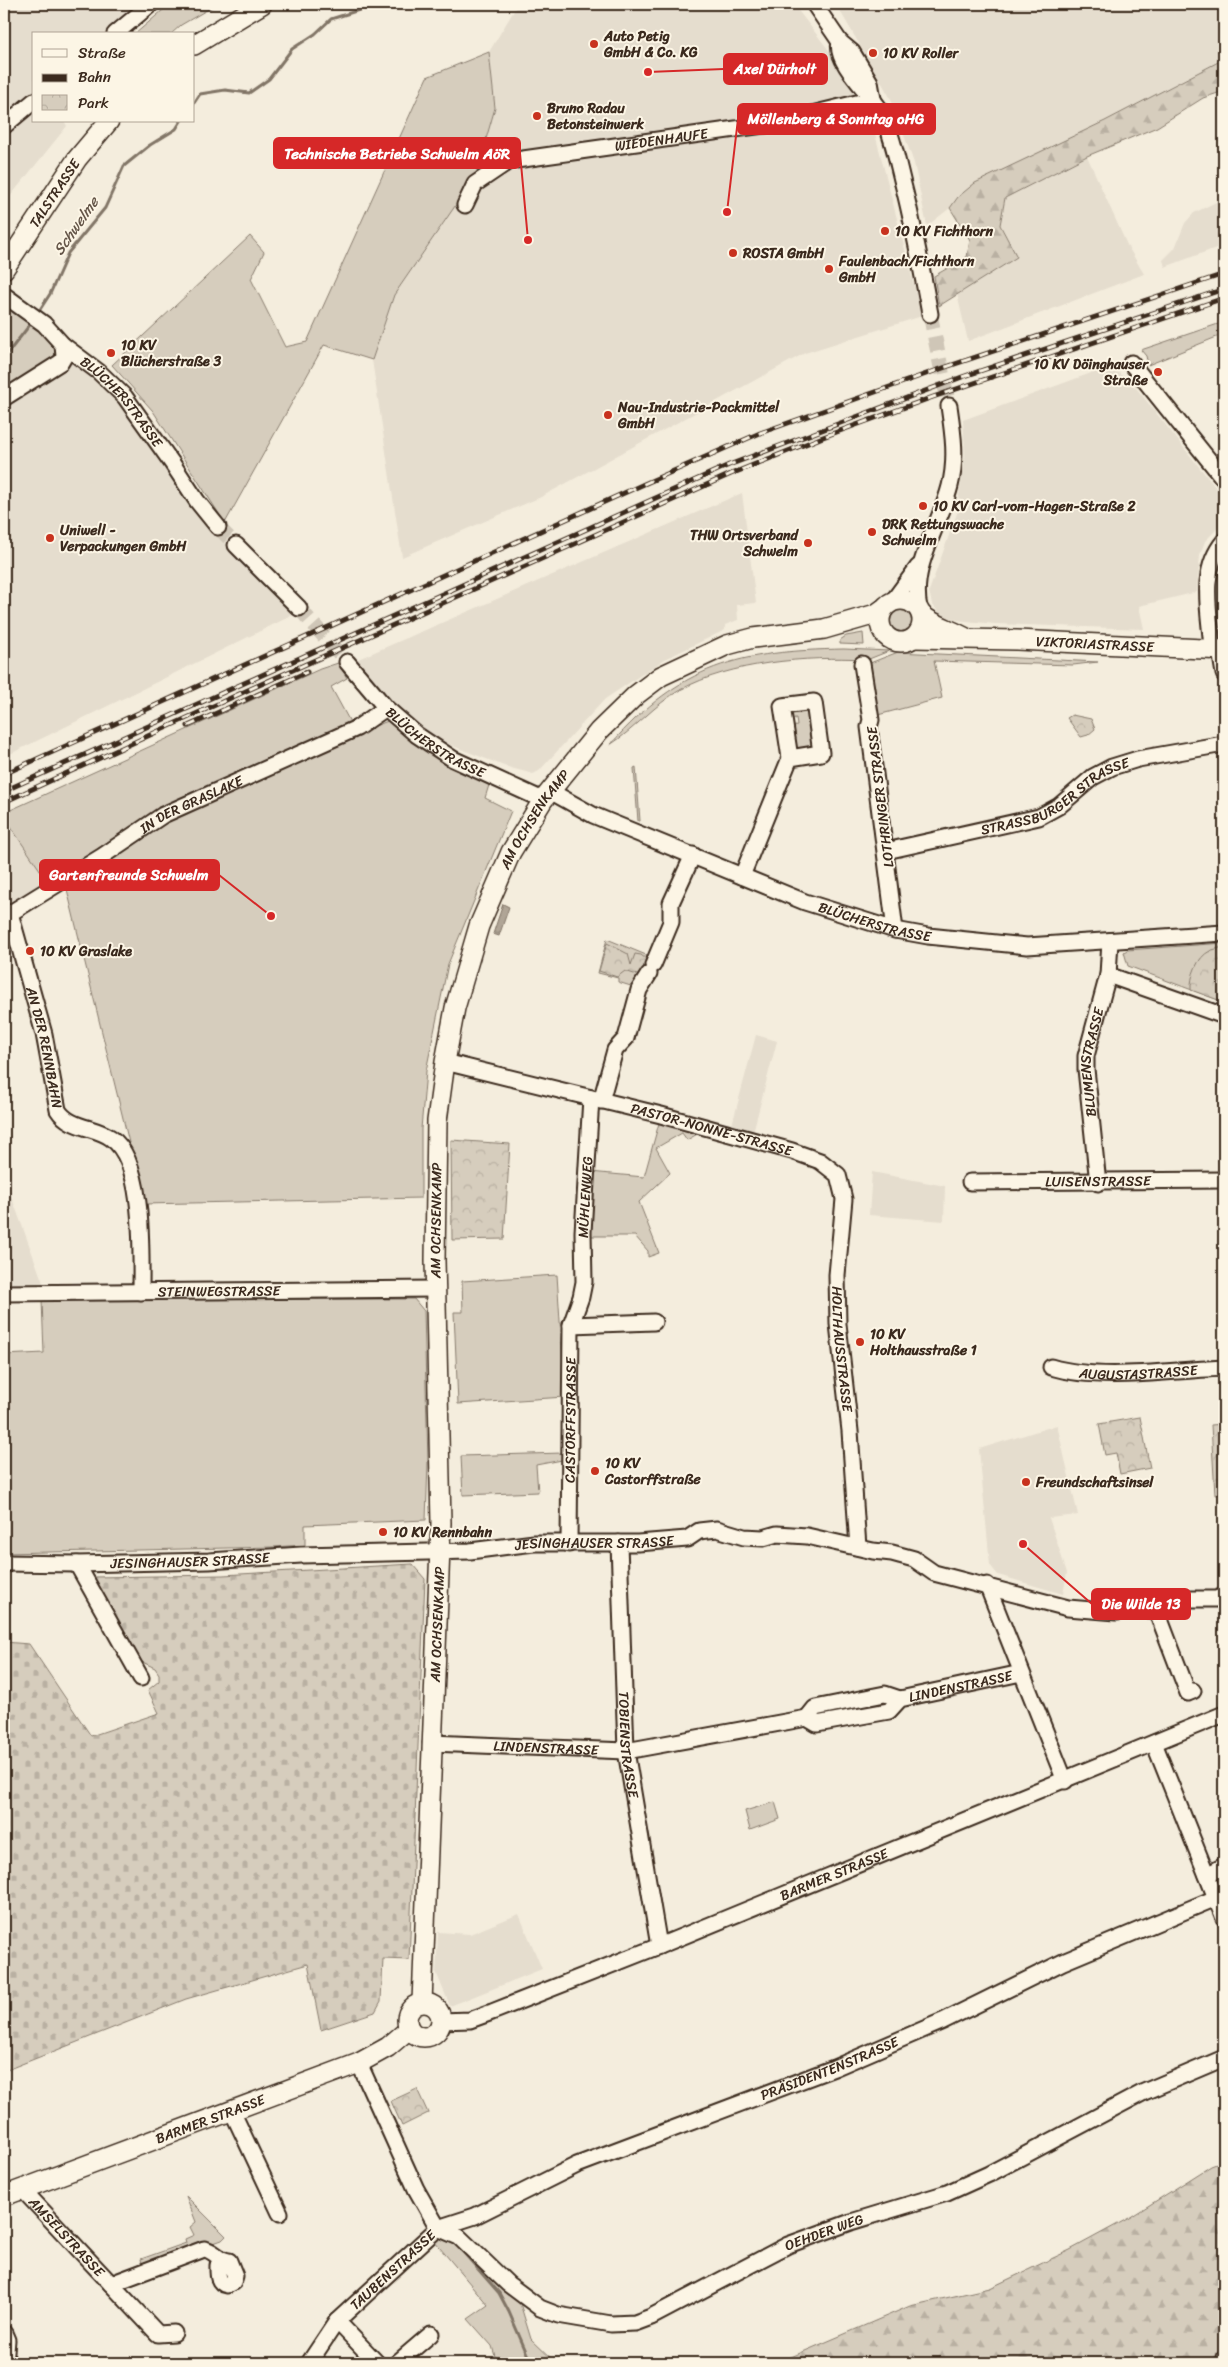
<svg xmlns="http://www.w3.org/2000/svg" width="1228" height="2367" font-family="Sriracha,sans-serif">
  <style>
    .built { fill: #e5ddce }
    .green { fill: #d6cdbd; stroke: #887c6e }
    .forest { fill: url(#forest-firs); stroke: #887c6e }
    .cemetery { fill: url(#cemetery-stones); stroke: #887c6e }
    .park { fill: url(#park-crowns); stroke: #887c6e }
    .water { fill: url(#water-ripples); stroke: #817466 }
    .lines { fill: none; stroke-linecap: round; stroke-linejoin: round }
    .stream { stroke: #817466; stroke-width: 3 }
    .minor-tunnel { stroke: #cfc6b7; stroke-width: 15; stroke-dasharray: 15 8; stroke-linecap: butt }
    .minor-casing { stroke: #3b2a1e; stroke-width: 19 }
    .major-casing { stroke: #3b2a1e; stroke-width: 22 }
    .minor { stroke: #fcf5e5; stroke-width: 15 }
    .major { stroke: #fcf5e5; stroke-width: 19 }
    .rail-casing { stroke: #3b2a1e; stroke-width: 5 }
    .rail { stroke: #fcf5e5; stroke-width: 3; stroke-dasharray: 9; stroke-linecap: butt }
    .poi-dot { fill: #c8321e; stroke: #fcf5e5; stroke-width: 2 }
    .labels { text-anchor: middle; stroke-width: 4; stroke-linejoin: round; paint-order: stroke }
    .poi-label { font-size: 14px; font-weight: bold; fill: #3b2a1e; stroke: #fcf5e5; text-anchor: start }
    .street-label { font-size: 14px; fill: #3b2a1e; stroke: #fcf5e5 }
    .water-label { font-size: 15px; font-style: italic; fill: #645548; stroke: #fcf5e5 }
    .leader { fill: none; stroke: #d62828; stroke-width: 2 }
    .callout-dot { fill: #d62828; stroke: #fcf5e5; stroke-width: 2 }
    .callout { fill: #d62828; stroke: #d62828; stroke-width: 2 }
    .callout-label { font-size: 15px; text-anchor: middle; font-weight: bold; fill: #fff }
  </style>
  <defs>
    <pattern id="forest-firs" width="22" height="20" patternUnits="userSpaceOnUse" patternTransform="scale(1.25)"><rect width="22" height="20" fill="#d6cdbd"/><path d="M5 1l3.5 6h-7zM16 11l3.5 6h-7z" fill="#b9b0a2"/></pattern>
    <pattern id="cemetery-stones" width="16" height="16" patternUnits="userSpaceOnUse" patternTransform="scale(1.25)"><rect width="16" height="16" fill="#d6cdbd"/><path d="M2 7V4a2 2 0 0 1 4 0v3zM10 15v-3a2 2 0 0 1 4 0v3z" fill="#b9b0a2"/></pattern>
    <pattern id="park-crowns" width="20" height="18" patternUnits="userSpaceOnUse" patternTransform="scale(1.25)"><rect width="20" height="18" fill="#d6cdbd"/><path d="M2 6a3 3 0 1 1 6 0M12 15a3 3 0 1 1 6 0" fill="none" stroke="#b9b0a2"/></pattern>
    <pattern id="water-ripples" width="26" height="14" patternUnits="userSpaceOnUse" patternTransform="scale(1.25)"><rect width="26" height="14" fill="#b0a596"/><path d="M2 4q2-2 4 0t4 0M15 11q2-2 4 0t4 0" fill="none" stroke="#90877a"/></pattern>
  </defs>
  <rect width="100%" height="100%" fill="#f4eddd"/>
  <filter id="ink" filterUnits="userSpaceOnUse"><feTurbulence type="fractalNoise" baseFrequency=".02" numOctaves="2"/><feDisplacementMap in="SourceGraphic" scale="10" xChannelSelector="R" yChannelSelector="G"/><feConvolveMatrix kernelMatrix="1 2 1 2 8 2 1 2 1" color-interpolation-filters="sRGB"/></filter>
  <g filter="url(#ink)">
    <g class="built">
      <polygon points="4,4 141,4 106,34 34,34 34,121 64,121 67,126 4,204"/>
      <polygon points="518,4 793,4 845,71 871,118 922,316 805,353 541,497 402,557 372,360 394,295 475,177 495,108 489,52"/>
      <polygon points="836,4 1224,4 1224,59 958,197 950,208 927,226 914,163 891,99"/>
      <polygon points="1087,156 1127,245 1144,274 968,341 957,294 1017,257 1000,225 1005,198"/>
      <polygon points="1224,198 1224,245 1165,267 1163,260 1175,248 1185,223 1194,213"/>
      <polygon points="63,339 104,372 194,502 247,562 299,612 4,757 4,389 51,361"/>
      <polygon points="1113,365 1119,373 1137,389 1224,498 1224,522 1205,541 1200,555 1197,592 1139,606 1144,629 995,624 957,620 941,615 932,604 929,591 960,505 959,495 965,455 963,420"/>
      <polygon points="742,493 756,603 737,605 738,620 725,625 725,630 665,659 605,699 539,771 533,774 504,766 433,738 394,707 349,663"/>
      <polygon points="11,826 48,881 4,911 4,829"/>
      <polygon points="756,1035 777,1041 753,1132 732,1125"/>
      <polygon points="872,1172 945,1186 944,1221 869,1215"/>
      <polygon points="4,1176 43,1283 4,1284"/>
      <polygon points="1057,1425 1078,1515 1049,1518 1067,1573 1063,1594 998,1575 990,1565 979,1449"/>
      <polygon points="519,1914 542,1969 450,2006 436,1972 438,1932 470,1934"/>
    </g>
    <g class="green">
      <polygon points="170,4 217,4 181,25 171,34 135,34"/>
      <polygon points="489,52 495,108 475,177 394,295 372,360 324,345 225,523 153,411 112,365 250,236 264,252 251,279 285,347 307,342 427,77"/>
      <polygon points="14,305 63,339 51,361 4,389 4,316"/>
      <polygon points="1224,322 1224,334 1148,365 1146,356 1141,350"/>
      <circle cx="901" cy="621" r="15"/>
      <polygon points="863,633 864,645 840,644 840,640 846,636"/>
      <path d="M844,649L889,651L864,661V659C807,656 731,662 680,690C654,705 635,729 610,745C682,664 739,651 844,649Z"/>
      <polygon points="898,652 1098,662 1073,665 934,661 942,698 874,716 865,665"/>
      <polygon points="338,663 347,678 331,687 356,733 388,721 450,766 489,785 485,798 511,811 448,964 426,1071 421,1129 421,1198 144,1204 64,877 51,886 10,826 4,825 4,813 320,669"/>
      <polygon points="809,709 813,749 794,753 789,727 797,726 796,718 788,719 790,711"/>
      <polygon points="636,767 640,821 638,821 634,768"/>
      <polygon points="607,939 651,957 650,963 634,987 618,982 618,978 598,973"/>
      <polygon points="1224,943 1224,1002 1128,966 1124,952 1127,950"/>
      <polygon points="659,1123 699,1133 687,1140 682,1133 656,1148 670,1173 639,1202 659,1253 648,1257 648,1251 635,1236 587,1236 590,1172 644,1177"/>
      <polygon points="557,1275 565,1397 458,1404 454,1312 463,1312 462,1281"/>
      <polygon points="414,1299 424,1311 428,1463 426,1520 305,1525 305,1545 273,1547 4,1553 4,1355 44,1353 42,1300"/>
      <polygon points="563,1453 562,1460 536,1465 538,1492 463,1495 461,1456"/>
      <polygon points="775,1802 780,1819 750,1830 745,1811"/>
      <polygon points="186,2196 226,2236 222,2240 143,2268 141,2259 186,2243 185,2239 194,2235 190,2227 196,2222"/>
      <polygon points="444,2231 519,2300 531,2339 556,2363 497,2363 492,2346 468,2319 488,2305 434,2241"/>
    </g>
    <g class="forest">
      <polygon points="1224,59 1224,91 1203,98 1157,127 1087,156 1005,198 1000,225 1017,257 939,306 934,276 967,257 970,240 950,208 958,197 975,183 1105,121"/>
      <polygon points="1224,2161 1224,2363 777,2363 910,2306 990,2288 1070,2250 1129,2218 1211,2166"/>
    </g>
    <polygon class="cemetery" points="412,1564 425,1579 409,1960 383,1959 381,2001 375,2012 321,2030 308,1964 186,1999 4,2071 4,1642 29,1644 91,1736 159,1713 148,1690 159,1681 159,1674 155,1668 136,1659 93,1577 223,1575"/>
    <g class="park">
      <polygon points="1072,715 1091,719 1095,729 1088,735 1081,737 1067,718"/>
      <polygon points="607,943 628,954 631,965 635,954 641,955 646,959 644,967 641,970 643,974 640,976 625,971 617,977 599,971"/>
      <path d="M1224,944V1002L1191,990C1190,977 1197,957 1210,951C1216,948 1220,950 1224,944Z"/>
      <polygon points="451,1140 510,1144 504,1239 452,1240"/>
      <polygon points="1140,1417 1150,1468 1120,1474 1116,1453 1105,1455 1099,1424"/>
      <polygon points="1224,1424 1224,1494 1215,1495 1211,1425"/>
      <polygon points="417,2089 428,2113 402,2126 391,2101"/>
    </g>
    <polygon class="water" points="503,904 509,907 499,936 493,934"/>
    <g class="lines">
      <g class="stream">
        <polyline points="194,103 200,94 225,90 249,93 269,79 292,49 315,34 331,19 378,4"/>
        <polyline points="37,314 50,294 68,253 105,208 124,166 150,145 176,129 181,121"/>
        <polyline points="4,358 32,322"/>
        <polyline points="456,2244 499,2293 509,2312 531,2363"/>
      </g>
      <g class="minor-tunnel">
        <polyline points="930,314 949,406"/>
        <polyline points="218,527 236,545"/>
        <polyline points="299,608 347,662"/>
      </g>
      <defs>
        <g id="minor">
          <polyline points="814,4 840,42 852,52 870,82 873,99"/>
          <polyline points="115,34 151,4"/>
          <path d="M840,42C834,62 871,94 881,111C892,134 897,160 903,184C914,227 922,271 930,314"/>
          <polyline points="4,126 34,101"/>
          <path id="s1" d="M465,205L475,184L509,161L771,124L873,99"/>
          <path id="s2" d="M4,295L44,324L63,345L99,372L125,397L172,463L197,501L218,527"/>
          <polyline points="1131,363 1224,479"/>
          <polyline points="4,398 61,362 64,357 63,345"/>
          <polyline points="236,545 299,608"/>
          <polyline points="893,601 918,567"/>
          <path d="M919,608C910,566 940,526 950,486C957,459 953,433 949,406"/>
          <path d="M1212,649C1210,613 1198,572 1224,541"/>
          <polyline points="1220,650 1224,674"/>
          <path id="s3" d="M347,662L386,708L417,735L453,759L543,800"/>
          <polyline points="862,664 871,720 869,727 895,930"/>
          <path id="s4" d="M550,791L593,815L805,902L895,930L928,936L1027,946L1224,933"/>
          <path id="s5" d="M886,851L1039,817L1059,806L1093,777L1112,767L1138,759L1224,744"/>
          <polyline points="742,876 790,758 821,753 814,702 782,706 790,758"/>
          <path id="s6" d="M10,913L44,1034L58,1110C70,1129 94,1126 111,1138C145,1161 141,1254 141,1292"/>
          <path id="s7" d="M4,917L101,857L163,815L357,728L386,708"/>
          <polyline points="653,965 671,922 671,903 693,855"/>
          <polyline points="1108,975 1224,1016"/>
          <path id="s8" d="M445,1062L661,1115L792,1151L820,1161L838,1175L844,1199L837,1275L838,1324L850,1431L858,1547"/>
          <polyline points="601,1101 615,1050 626,1038 639,990 649,974"/>
          <path id="s9" d="M970,1182L1224,1180"/>
          <path id="s10" d="M1098,1183L1086,1069V1056L1108,975L1110,941"/>
          <path id="s11" d="M4,1293L435,1289"/>
          <polyline points="571,1325 654,1322"/>
          <path id="s12" d="M1051,1367C1101,1382 1172,1370 1224,1368"/>
          <path id="s13" d="M619,1543L626,1751L659,1946"/>
          <path id="s14" d="M569,1544L571,1325L581,1297L584,1282L583,1232L591,1098"/>
          <path id="s15" d="M4,1563L77,1564L209,1561L301,1555L470,1551L534,1543H638L687,1539L699,1531L717,1529L744,1537L763,1538L777,1534L807,1536L873,1551L892,1553L914,1559L934,1573L1068,1608L1116,1612L1156,1609L1188,1693L1193,1691"/>
          <polyline points="77,1564 141,1678"/>
          <polyline points="987,1585 1065,1781"/>
          <polyline points="1156,1609 1191,1599 1216,1599 1224,1596"/>
          <polyline points="807,1718 815,1708 885,1694 900,1699"/>
          <path id="s16" d="M431,1743L626,1751L807,1718L817,1724L889,1711L900,1699L1021,1673"/>
          <polyline points="1154,1743 1224,1918"/>
          <polyline points="1207,1875 1224,1866"/>
          <path id="s17" d="M441,2021L470,2020L492,2012L659,1946L1224,1714"/>
          <polyline points="359,2063 416,2189 438,2228"/>
          <polyline points="232,2111 280,2213"/>
          <path id="s18" d="M23,2190L158,2334L174,2333"/>
          <path id="s19" d="M438,2228L459,2237L508,2284L540,2308L558,2315L611,2324L635,2323L651,2317L788,2245L851,2222L947,2193L989,2174L1144,2092L1224,2058"/>
          <path d="M111,2284L204,2249C214,2250 218,2260 229,2261L235,2276L233,2282L227,2285C217,2283 218,2274 218,2265L222,2260"/>
          <polyline points="337,2321 377,2363"/>
          <polyline points="4,2333 7,2340 5,2363"/>
          <path id="s20" d="M309,2363L337,2321L438,2228L475,2216L577,2165L834,2068L943,2021L1063,1962L1216,1898"/>
          <polyline points="397,2363 431,2334"/>
          <polyline points="1223,2363 1224,2358"/>
        </g>
        <g id="major">
          <polyline points="194,45 262,4"/>
          <path id="s21" d="M4,269L77,159L109,121"/>
          <circle cx="901" cy="621" r="21"/>
          <path d="M922,615C935,626 951,629 966,638"/>
          <path id="s22" d="M914,638L1017,640L1224,650"/>
          <path id="s23" d="M422,2002L441,1523L435,1260L437,1121L445,1062L455,1008L479,926L511,852L543,800L599,731L636,695L661,676L727,645L753,638L824,629L876,614L883,609"/>
          <circle cx="424" cy="2020" r="17"/>
          <path id="s24" d="M4,2196L359,2063L388,2047L409,2029"/>
        </g>
      </defs>
      <use href="#minor" class="minor-casing"/>
      <use href="#major" class="major-casing"/>
      <use href="#minor" class="minor"/>
      <use href="#major" class="major"/>
      <defs>
        <g id="rail">
          <polyline points="188,726 307,672"/>
          <polyline points="4,774 644,484 760,433 946,367 1224,274"/>
          <polyline points="4,791 729,465 962,377 1224,289"/>
          <polyline points="4,802 248,690 731,474 823,437 933,397 1224,298"/>
        </g>
      </defs>
      <use href="#rail" class="rail-casing"/>
      <use href="#rail" class="rail"/>
    </g>
  </g>
  <g class="poi-dot">
    <circle cx="594" cy="44" r="5"/>
    <circle cx="873" cy="53" r="5"/>
    <circle cx="537" cy="116" r="5"/>
    <circle cx="885" cy="231" r="5"/>
    <circle cx="733" cy="253" r="5"/>
    <circle cx="829" cy="269" r="5"/>
    <circle cx="111" cy="353" r="5"/>
    <circle cx="1158" cy="372" r="5"/>
    <circle cx="608" cy="415" r="5"/>
    <circle cx="923" cy="506" r="5"/>
    <circle cx="872" cy="532" r="5"/>
    <circle cx="50" cy="538" r="5"/>
    <circle cx="808" cy="543" r="5"/>
    <circle cx="30" cy="951" r="5"/>
    <circle cx="860" cy="1342" r="5"/>
    <circle cx="595" cy="1471" r="5"/>
    <circle cx="1026" cy="1482" r="5"/>
    <circle cx="383" cy="1532" r="5"/>
  </g>
  <g class="labels">
    <g class="poi-label">
      <text x="604" y="41">Auto Petig<tspan x="604" dy="16">GmbH &amp; Co. KG</tspan></text>
      <text x="883" y="58">10 KV Roller</text>
      <text x="547" y="113">Bruno Radau<tspan x="547" dy="16">Betonsteinwerk</tspan></text>
      <text x="895" y="236">10 KV Fichthorn</text>
      <text x="743" y="258">ROSTA GmbH</text>
      <text x="839" y="266">Faulenbach/Fichthorn<tspan x="839" dy="16">GmbH</tspan></text>
      <text x="121" y="350">10 KV<tspan x="121" dy="16">Blücherstraße 3</tspan></text>
      <text x="1148" y="369" text-anchor="end">10 KV Döinghauser<tspan x="1148" dy="16">Straße</tspan></text>
      <text x="618" y="412">Nau-Industrie-Packmittel<tspan x="618" dy="16">GmbH</tspan></text>
      <text x="933" y="511">10 KV Carl-vom-Hagen-Straße 2</text>
      <text x="882" y="529">DRK Rettungswache<tspan x="882" dy="16">Schwelm</tspan></text>
      <text x="60" y="535">Uniwell -<tspan x="60" dy="16">Verpackungen GmbH</tspan></text>
      <text x="798" y="540" text-anchor="end">THW Ortsverband<tspan x="798" dy="16">Schwelm</tspan></text>
      <text x="40" y="956">10 KV Graslake</text>
      <text x="870" y="1339">10 KV<tspan x="870" dy="16">Holthausstraße 1</tspan></text>
      <text x="605" y="1468">10 KV<tspan x="605" dy="16">Castorffstraße</tspan></text>
      <text x="1036" y="1487">Freundschaftsinsel</text>
      <text x="393" y="1537">10 KV Rennbahn</text>
    </g>
    <g class="street-label">
      <text dy="5" stroke="none"><textPath href="#s1" startOffset="218">WIEDENHAUFE</textPath></text>
      <text dy="5" stroke="none"><textPath href="#s21" startOffset="91">TALSTRASSE</textPath></text>
      <text dy="5" stroke="none"><textPath href="#s2" startOffset="160">BLÜCHERSTRASSE</textPath></text>
      <text dy="5" stroke="none"><textPath href="#s22" startOffset="181">VIKTORIASTRASSE</textPath></text>
      <text dy="5" stroke="none"><textPath href="#s3" startOffset="121">BLÜCHERSTRASSE</textPath></text>
      <text dy="5" stroke="none"><textPath href="#s5" startOffset="180">STRASSBURGER STRASSE</textPath></text>
      <text transform="translate(880 797) rotate(-97)" y="5">LOTHRINGER STRASSE</text>
      <text dy="5" stroke="none"><textPath href="#s7" startOffset="219">IN DER GRASLAKE</textPath></text>
      <text dy="5" stroke="none"><textPath href="#s23" startOffset="1202">AM OCHSENKAMP</textPath></text>
      <text dy="5" stroke="none"><textPath href="#s4" startOffset="351">BLÜCHERSTRASSE</textPath></text>
      <text dy="5" stroke="none"><textPath href="#s6" startOffset="139">AN DER RENNBAHN</textPath></text>
      <text dy="5" stroke="none"><textPath href="#s10" startOffset="122">BLUMENSTRASSE</textPath></text>
      <text dy="5" stroke="none"><textPath href="#s8" startOffset="275">PASTOR-NONNE-STRASSE</textPath></text>
      <text dy="5" stroke="none"><textPath href="#s9" startOffset="128">LUISENSTRASSE</textPath></text>
      <text dy="5" stroke="none"><textPath href="#s14" startOffset="349">MÜHLENWEG</textPath></text>
      <text dy="5" stroke="none"><textPath href="#s23" startOffset="782">AM OCHSENKAMP</textPath></text>
      <text dy="5" stroke="none"><textPath href="#s11" startOffset="215">STEINWEGSTRASSE</textPath></text>
      <text dy="5" stroke="none"><textPath href="#s8" startOffset="586">HOLTHAUSSTRASSE</textPath></text>
      <text dy="5" stroke="none"><textPath href="#s12" startOffset="88">AUGUSTASTRASSE</textPath></text>
      <text dy="5" stroke="none"><textPath href="#s14" startOffset="124">CASTORFFSTRASSE</textPath></text>
      <text dy="5" stroke="none"><textPath href="#s15" startOffset="591">JESINGHAUSER STRASSE</textPath></text>
      <text dy="5" stroke="none"><textPath href="#s15" startOffset="186">JESINGHAUSER STRASSE</textPath></text>
      <text dy="5" stroke="none"><textPath href="#s23" startOffset="378">AM OCHSENKAMP</textPath></text>
      <text dy="5" stroke="none"><textPath href="#s16" startOffset="542">LINDENSTRASSE</textPath></text>
      <text dy="5" stroke="none"><textPath href="#s13" startOffset="202">TOBIENSTRASSE</textPath></text>
      <text dy="5" stroke="none"><textPath href="#s16" startOffset="115">LINDENSTRASSE</textPath></text>
      <text dy="5" stroke="none"><textPath href="#s17" startOffset="421">BARMER STRASSE</textPath></text>
      <text dy="5" stroke="none"><textPath href="#s20" startOffset="611">PRÄSIDENTENSTRASSE</textPath></text>
      <text dy="5" stroke="none"><textPath href="#s24" startOffset="220">BARMER STRASSE</textPath></text>
      <text dy="5" stroke="none"><textPath href="#s19" startOffset="438">OEHDER WEG</textPath></text>
      <text dy="5" stroke="none"><textPath href="#s18" startOffset="64">AMSELSTRASSE</textPath></text>
      <text dy="5" stroke="none"><textPath href="#s20" startOffset="126">TAUBENSTRASSE</textPath></text>
    </g>
    <g class="water-label">
      <text transform="translate(76 226) rotate(-55)" y="5">Schwelme</text>
    </g>
  </g>
  <path class="leader" d="M648 72L724 69M727 212L738 119M528 240L520 153M271 916L219 875M1023 1544L1092 1604"/>
  <g class="callout-dot">
    <circle cx="648" cy="72" r="5"/>
    <circle cx="727" cy="212" r="5"/>
    <circle cx="528" cy="240" r="5"/>
    <circle cx="271" cy="916" r="5"/>
    <circle cx="1023" cy="1544" r="5"/>
  </g>
  <g class="callout">
    <rect x="724" y="54" width="103" height="30" rx="5"/>
    <rect x="738" y="104" width="197" height="30" rx="5"/>
    <rect x="274" y="138" width="246" height="30" rx="5"/>
    <rect x="40" y="860" width="179" height="30" rx="5"/>
    <rect x="1092" y="1589" width="98" height="30" rx="5"/>
  </g>
  <g class="callout-label">
    <text x="775" y="74">Axel Dürholt</text>
    <text x="836" y="124">Möllenberg &amp; Sonntag oHG</text>
    <text x="397" y="159">Technische Betriebe Schwelm AöR</text>
    <text x="129" y="880">Gartenfreunde Schwelm</text>
    <text x="1141" y="1609">Die Wilde 13</text>
  </g>
  <rect width="1228" height="2367" fill="none" stroke="#fcf5e5" stroke-width="20"/>
  <rect x="10" y="10" width="1208" height="2347" fill="none" stroke="#3b2a1e" stroke-width="2" filter="url(#ink)"/>
  <rect x="32" y="32" width="162" height="90" fill="#fcf5e5" stroke="#afa495"/>
  <rect x="42" y="49" width="25" height="8" fill="#fcf5e5" stroke="#afa495"/>
  <text x="78" y="58" font-size="15" fill="#3b2a1e">Straße</text>
  <rect x="42" y="74" width="25" height="8" fill="#3b2a1e" stroke="#afa495"/>
  <text x="78" y="82" font-size="15" fill="#3b2a1e">Bahn</text>
  <rect x="42" y="95" width="25" height="15" fill="url(#park-crowns)" stroke="#afa495"/>
  <text x="78" y="108" font-size="15" fill="#3b2a1e">Park</text>
</svg>
